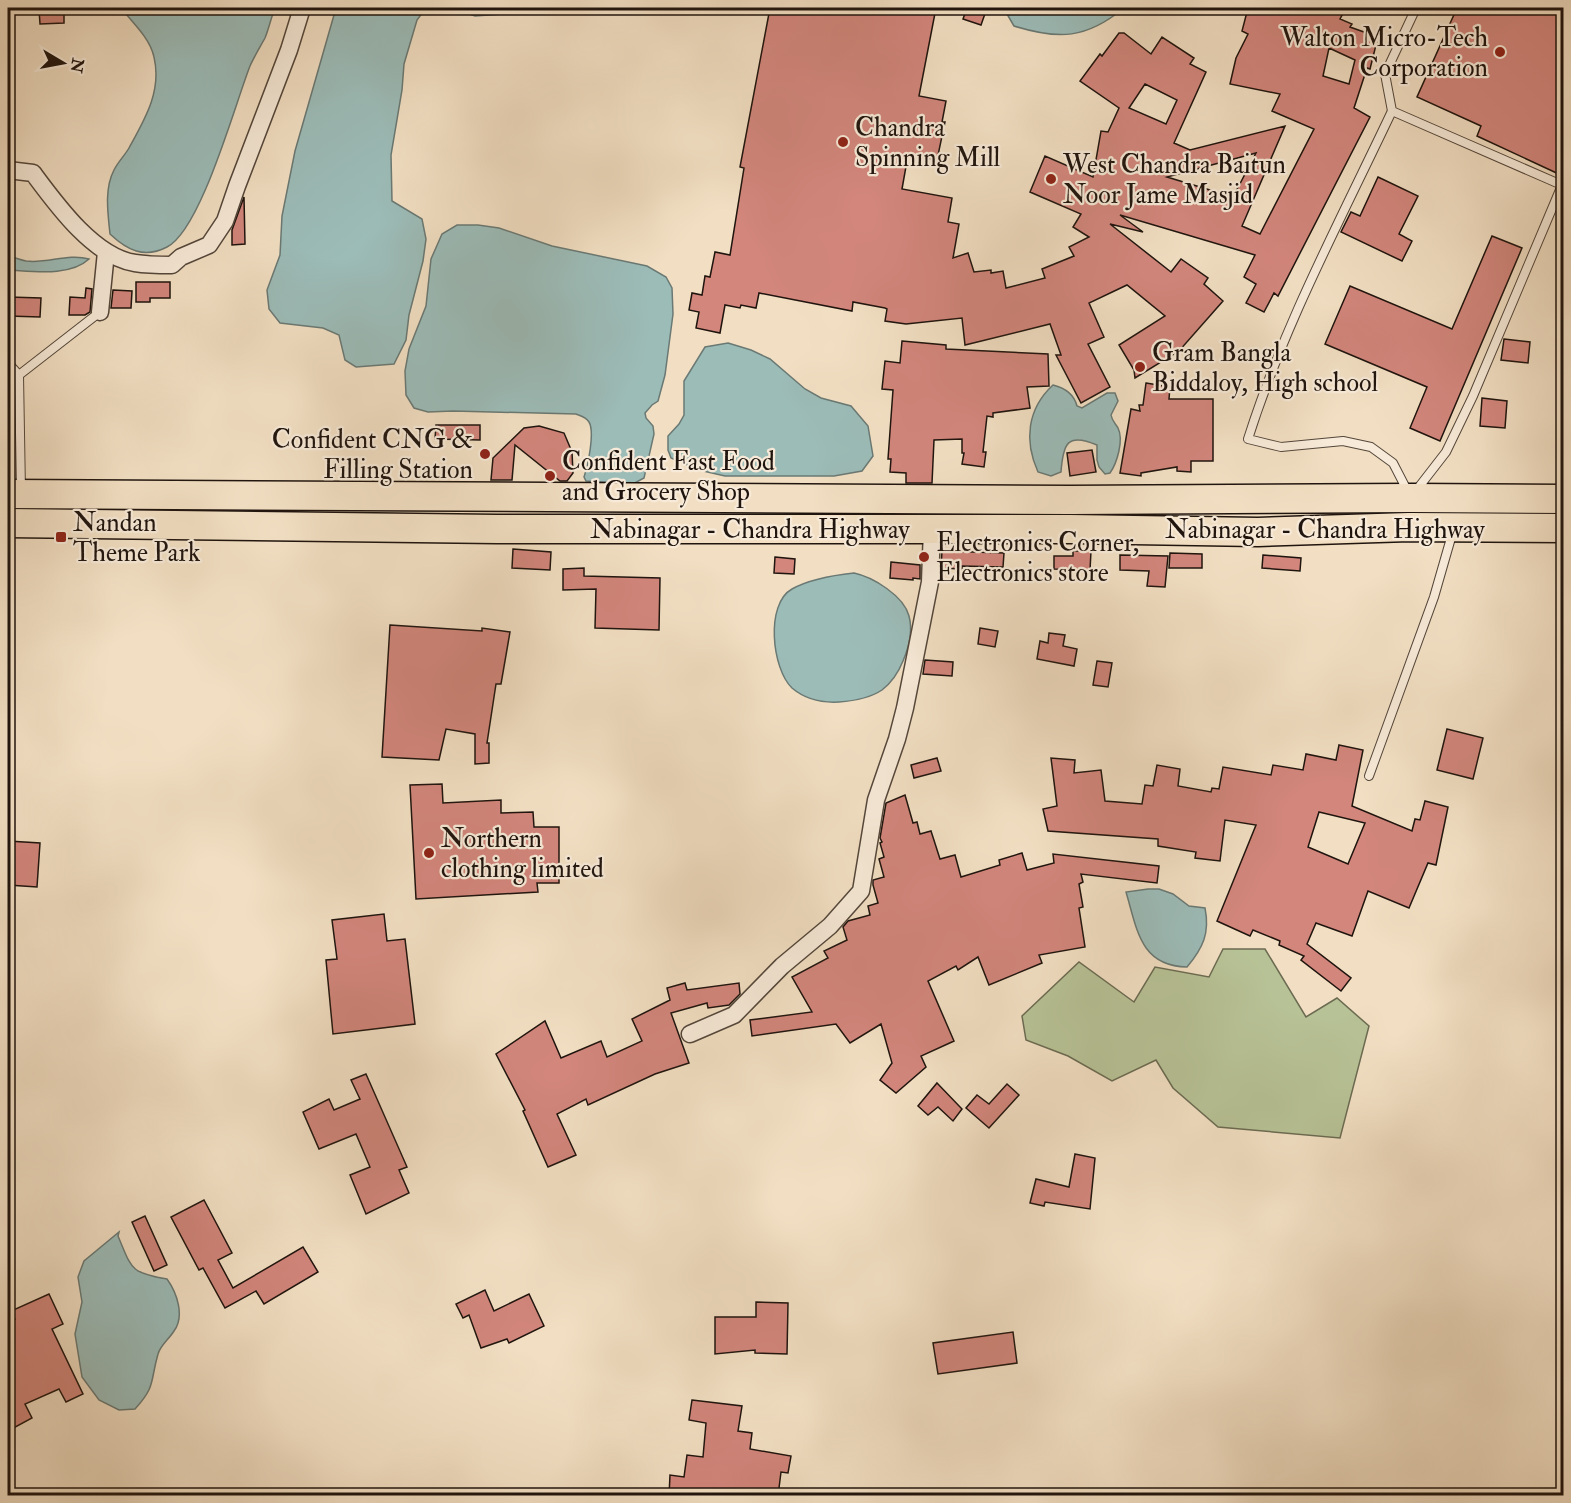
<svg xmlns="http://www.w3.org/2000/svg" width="1571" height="1503" font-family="'IM FELL Double Pica',serif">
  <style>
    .green { fill: #b7c296; stroke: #6b6b52; stroke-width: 1.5 }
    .water { fill: #9cbcb8; stroke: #6a7974; stroke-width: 1.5 }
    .building { fill: #d2867c; stroke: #1f140e; stroke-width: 1.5; fill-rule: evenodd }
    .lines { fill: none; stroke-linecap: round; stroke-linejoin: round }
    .lane-casing { stroke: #54473b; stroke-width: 10 }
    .street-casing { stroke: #54473b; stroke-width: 19 }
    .highway-casing { stroke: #1f140e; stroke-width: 31 }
    .lane { stroke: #f7ead8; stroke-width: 8 }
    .street { stroke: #f7ead8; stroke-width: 16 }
    .highway { stroke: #f2dfc3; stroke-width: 28 }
    .poi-dot { fill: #8f2418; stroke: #f7ead8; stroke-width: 2 }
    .labels { text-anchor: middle; stroke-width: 4.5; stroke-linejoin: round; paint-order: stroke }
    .poi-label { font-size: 26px; fill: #1f140e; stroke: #f7ead8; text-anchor: start }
    .street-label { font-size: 26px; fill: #1f140e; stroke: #f7ead8 }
  </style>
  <rect width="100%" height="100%" fill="#f2dfc3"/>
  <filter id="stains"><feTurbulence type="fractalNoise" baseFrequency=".00333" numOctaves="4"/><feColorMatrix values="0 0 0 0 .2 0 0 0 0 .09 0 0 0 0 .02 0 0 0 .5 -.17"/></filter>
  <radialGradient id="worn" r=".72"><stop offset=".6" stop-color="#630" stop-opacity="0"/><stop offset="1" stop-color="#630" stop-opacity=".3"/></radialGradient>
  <polygon class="green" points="1223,949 1265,949 1306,1017 1337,998 1369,1026 1340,1138 1218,1127 1173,1088 1156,1060 1112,1081 1068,1056 1026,1040 1022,1016 1079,962 1134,1002 1155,967 1209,977"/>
  <g class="water">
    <path d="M121,8H275C271,18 269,28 265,38C260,47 254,57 250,66C235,104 201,230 167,247C144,259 127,250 110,234C108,214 104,189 114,170C118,162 125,155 129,148C145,119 162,91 154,57C150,38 132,22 121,8Z"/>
    <polygon points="336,8 426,8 417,20 404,64 402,90 391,155 392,201 422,219 426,239 423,261 409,315 406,340 394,364 356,367 345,360 339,335 323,328 280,323 269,309 267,290 280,255 282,216 295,151"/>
    <polygon points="452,8 522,8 517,13 475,16"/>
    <path d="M1007,8H1124C1086,39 1059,40 1014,26L1007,14Z"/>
    <path d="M457,225H478L499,228L552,246L647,266L666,277L672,288L673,314L665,375L658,401L652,405L645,413L646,418L653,426L654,434L644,478L633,484L586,481L584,477C588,465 595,432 589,422C586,417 581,416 576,414L453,411L428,412L414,408L406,395L405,371L409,349L426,306L431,259L442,234Z"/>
    <path d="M8,256C14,257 20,260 26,261C47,264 68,253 89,259C70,277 32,271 8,270Z"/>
    <polygon points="728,343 751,350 770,359 805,389 821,398 851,406 868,426 873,456 862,471 834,476 725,476 699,470 671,458 668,450 668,436 679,424 684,415 684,381 705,347"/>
    <path d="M1053,385C1065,388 1074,394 1077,406L1082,408L1107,393H1115L1118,401L1111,415C1112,421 1115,423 1118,428C1124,440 1117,463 1110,473L1105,474L1099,467L1097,460V445C1067,432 1063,444 1061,472L1051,476L1038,472C1024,441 1027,409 1053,385Z"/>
    <path d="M854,573C873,577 904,596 909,616C913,631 909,647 903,661C899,671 891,683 882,690C870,698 853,701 839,702C822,703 805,699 792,688C772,669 765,604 792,589C810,579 835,575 854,573Z"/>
    <path d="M1148,889H1159L1173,894L1189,906L1205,908C1210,933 1203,948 1187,967C1140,966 1137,929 1126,892Z"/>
    <path d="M119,1232L118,1236C132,1269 130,1273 167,1279C177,1293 185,1316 174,1331C169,1339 160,1346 158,1354C150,1382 156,1386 135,1409L119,1410L99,1400L82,1377L75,1334L82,1302L78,1277L84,1261Z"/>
  </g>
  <g class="building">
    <polygon points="64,8 64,23 40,24 39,9"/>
    <path d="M770,8H936L919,96L946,101L942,122H945L937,160L908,155L902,189L952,198L948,222L959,224L953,258L968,253L974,272L991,270V273L1003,271L1006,288L1045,278L1042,269L1074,256L1069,247L1089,237L1073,227L1081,214L1030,192L1045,156L1093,177L1101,131L1108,132L1119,108L1080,81L1100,54L1102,56L1119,33H1124L1151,54L1162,37L1194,58L1190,64L1206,72L1174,143L1190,150L1285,126L1242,226L1260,234L1314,129L1272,111L1280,94L1230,84L1236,58L1248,34L1242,31L1248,8H1346L1340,19L1352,24L1350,27L1378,37L1370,69L1367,68L1354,108L1370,117L1278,296L1274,293L1264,312L1246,303L1256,284L1244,277L1255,255L1120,215L1143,232L1110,224L1171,272L1181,259L1208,278L1204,284L1223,301L1179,351L1135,378L1134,370L1119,345L1165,316L1127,285L1089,303L1104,337L1088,344L1110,387L1081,403L1056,355H1061L1050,324L965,345L962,318L906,324L885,321L887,309L885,308L853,302L852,311L759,293L756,308L741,305L740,308L725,305L720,333L696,328L699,312L689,310L692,293L702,295L705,276L710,277L715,252L730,255L744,168L740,167ZM1329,48L1355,60L1349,84L1323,76ZM1145,84L1177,100L1166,124L1129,108ZM1256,153L1233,197L1167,177Z"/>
    <polygon points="967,8 987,8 981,25 963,19"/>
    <polygon points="1457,8 1563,8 1563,176 1477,136 1481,126 1417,97"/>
    <polygon points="1378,177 1418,196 1399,234 1412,241 1402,261 1341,232 1351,212 1360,216"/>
    <polygon points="244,197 245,244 232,245 232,230"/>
    <polygon points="1492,236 1522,248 1440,441 1410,428 1427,387 1325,344 1350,286 1452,329"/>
    <polygon points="136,282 170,282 170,298 150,298 150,302 136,302"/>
    <polygon points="86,288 92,289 90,312 85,315 69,315 70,297 85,298"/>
    <polygon points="113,290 132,291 131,308 111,308"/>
    <polygon points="8,297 41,298 40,317 8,316"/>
    <polygon points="1504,339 1530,342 1528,363 1501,360"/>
    <polygon points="902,341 946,345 946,349 1048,354 1049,386 1027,387 1030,408 993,413 993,417 987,416 983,452 986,452 984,467 962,464 964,453 962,453 962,439 934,440 932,483 906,483 906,473 890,472 891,459 888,459 893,390 882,389 885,361 900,363"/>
    <polygon points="1146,383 1170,387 1169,399 1213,399 1213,461 1191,461 1191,472 1177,471 1177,467 1141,473 1141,476 1120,473 1131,409 1140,411 1139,405 1143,405"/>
    <polygon points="1482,398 1507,401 1505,428 1480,426"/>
    <polygon points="436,425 480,425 480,440 435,439"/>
    <polygon points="539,426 564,433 572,452 573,473 567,481 560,481 515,445 512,480 491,480 493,458 524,428"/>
    <polygon points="1092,450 1096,472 1070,476 1067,453"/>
    <polygon points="513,549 551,552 550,570 512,568"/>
    <polygon points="942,551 1004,553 1003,567 962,566 962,569 941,568"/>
    <polygon points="1073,551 1091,551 1090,570 1054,569 1054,556 1073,556"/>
    <polygon points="1170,553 1202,554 1202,568 1169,568"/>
    <polygon points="1120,555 1168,556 1165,587 1147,586 1149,571 1120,570"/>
    <polygon points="1263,555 1301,558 1300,571 1262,568"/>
    <polygon points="775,557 795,559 794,574 774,573"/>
    <polygon points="891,562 920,565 920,579 913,578 913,580 890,578"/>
    <polygon points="584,568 584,576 660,578 659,630 595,628 596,589 563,590 563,569"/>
    <polygon points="390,625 482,631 482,628 510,632 501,684 496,684 487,743 489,743 489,763 475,764 475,734 446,729 439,760 382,757"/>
    <polygon points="980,628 998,631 995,647 978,644"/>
    <polygon points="1049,633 1065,635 1063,646 1077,649 1074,666 1037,659 1040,641 1048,643"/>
    <polygon points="925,660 953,662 952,676 923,674"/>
    <polygon points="1097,661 1112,663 1108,687 1093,685"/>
    <polygon points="1447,729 1483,738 1473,779 1437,770"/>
    <path d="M1339,745L1363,750L1352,806L1412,831L1415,819L1420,820L1425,801L1448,807L1436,865L1428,863L1409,908L1368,891L1352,936L1316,923L1307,944L1351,978L1341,991L1301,960L1304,956L1279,945L1280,941L1253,930L1250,936L1217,921L1256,825L1225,820L1220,861L1195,858L1196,852L1158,846V839L1048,831L1043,809L1057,806L1051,758L1075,760L1074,773L1101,770L1105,801L1142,804L1145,785L1153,786L1157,765L1180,769L1178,786L1211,792L1212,788L1219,789L1223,767L1271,775L1273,765L1303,770L1306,754L1336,760ZM1319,812L1365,823L1348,864L1308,847Z"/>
    <polygon points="937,758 941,771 914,778 911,765"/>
    <polygon points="442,784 443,803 501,800 501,813 533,812 534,827 559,827 559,883 537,883 538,892 416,899 410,785"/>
    <polygon points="905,795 913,823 917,822 920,834 931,831 940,859 955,855 961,877 1000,865 999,860 1022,853 1027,870 1054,863 1053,854 1159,866 1157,883 1081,874 1083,882 1079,884 1083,907 1079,908 1085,947 1039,955 1042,963 989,985 978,957 958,970 956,966 928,981 954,1041 921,1056 926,1067 896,1093 880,1080 892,1063 881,1024 850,1043 836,1024 752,1036 750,1020 812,1012 792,977 828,958 824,951 847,940 843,927 848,921 870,915 868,906 878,903 873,885 873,880 884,877 879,859 884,857 880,843 882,842 880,838 886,803"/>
    <polygon points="8,841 40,843 37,887 8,885"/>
    <polygon points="384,914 387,941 405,939 415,1024 333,1034 326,960 337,959 332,920"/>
    <polygon points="685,983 687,990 739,983 740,994 729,1005 708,1008 707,1003 671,1013 689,1063 655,1074 588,1105 586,1099 557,1114 576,1155 548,1167 523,1111 525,1110 496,1054 545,1021 561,1058 601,1041 607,1057 642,1041 632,1019 670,1000 667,988"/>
    <polygon points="366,1074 407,1167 399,1170 409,1193 366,1214 350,1175 370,1167 356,1134 319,1149 303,1112 329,1099 334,1110 360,1099 351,1080"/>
    <polygon points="937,1083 962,1109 953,1121 938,1107 928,1115 918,1106"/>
    <polygon points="1007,1084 1019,1095 989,1128 966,1108 977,1095 989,1104"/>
    <polygon points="1075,1154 1095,1158 1090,1209 1045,1202 1044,1206 1030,1203 1036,1179 1069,1187"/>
    <polygon points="204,1200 232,1253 218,1260 233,1288 303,1247 318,1272 264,1304 256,1291 225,1308 203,1268 199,1270 171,1217"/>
    <polygon points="145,1216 167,1265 154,1271 132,1222"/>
    <polygon points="485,1290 494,1311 529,1294 544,1326 509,1343 507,1339 481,1348 469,1315 463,1318 456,1304"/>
    <polygon points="49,1294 63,1324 52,1329 83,1394 66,1402 59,1389 25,1404 32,1418 8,1431 8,1322 15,1319 11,1311"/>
    <polygon points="756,1302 788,1303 787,1354 755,1353 755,1350 715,1354 715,1317 756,1317"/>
    <polygon points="1013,1332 1017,1363 938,1374 933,1343"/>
    <polygon points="692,1400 742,1406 738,1431 752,1433 750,1449 791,1456 788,1473 781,1472 778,1496 669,1496 670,1475 684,1477 687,1455 703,1457 706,1423 689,1420"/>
  </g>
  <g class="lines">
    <defs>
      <g id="lane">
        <polyline points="1416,8 1385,74 1392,111 1564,186"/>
        <path d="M1392,111C1341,219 1284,325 1248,439L1281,447L1343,441L1371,447L1393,463L1408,492"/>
        <polyline points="8,363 19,375"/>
        <polyline points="21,491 19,375 100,312"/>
        <polyline points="1415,492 1446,452 1473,396 1562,185"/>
        <polyline points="1369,776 1434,597 1453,531"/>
      </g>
      <g id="street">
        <path d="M8,170L33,173C56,204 94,257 135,263C147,265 160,265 172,265L181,257L209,245L225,221L237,186L289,50L302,8"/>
        <polyline points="100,312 106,252"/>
        <polyline points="690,1034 734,1015 782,966 830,926 861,891 876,800 897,739 905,708 930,582 932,529"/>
      </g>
      <g id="highway">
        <polyline points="8,494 1070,500 1411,498 1564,499"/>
        <polyline points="8,523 497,529 1071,529 1258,532 1409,527 1564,528"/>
      </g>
    </defs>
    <use href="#lane" class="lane-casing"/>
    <use href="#street" class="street-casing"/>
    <use href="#highway" class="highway-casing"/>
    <use href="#lane" class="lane"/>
    <use href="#street" class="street"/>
    <use href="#highway" class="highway"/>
  </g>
  <g class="poi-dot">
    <circle cx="1500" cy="52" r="6"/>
    <circle cx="843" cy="142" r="6"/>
    <circle cx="1051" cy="179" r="6"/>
    <circle cx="1140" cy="367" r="6"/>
    <circle cx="485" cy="454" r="6"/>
    <circle cx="550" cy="476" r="6"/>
    <rect x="55" y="531" width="12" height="12" rx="3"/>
    <circle cx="924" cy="557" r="6"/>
    <circle cx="429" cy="853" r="6"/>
  </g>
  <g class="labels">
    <g class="poi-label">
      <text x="1488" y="46" text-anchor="end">Walton Micro-Tech<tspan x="1488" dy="30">Corporation</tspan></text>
      <text x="855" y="136">Chandra<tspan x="855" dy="30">Spinning Mill</tspan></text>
      <text x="1063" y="173">West Chandra Baitun<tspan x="1063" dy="30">Noor Jame Masjid</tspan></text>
      <text x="1152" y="361">Gram Bangla<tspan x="1152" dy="30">Biddaloy, High school</tspan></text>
      <text x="473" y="448" text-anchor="end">Confident CNG &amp;<tspan x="473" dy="30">Filling Station</tspan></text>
      <text x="562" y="470">Confident Fast Food<tspan x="562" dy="30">and Grocery Shop</tspan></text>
      <text x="73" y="531">Nandan<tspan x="73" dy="30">Theme Park</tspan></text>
      <text x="936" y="551">Electronics Corner,<tspan x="936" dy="30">Electronics store</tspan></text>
      <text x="441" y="847">Northern<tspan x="441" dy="30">clothing limited</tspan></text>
    </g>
    <g class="street-label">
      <text x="750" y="538">Nabinagar - Chandra Highway</text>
      <text x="1325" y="538">Nabinagar - Chandra Highway</text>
    </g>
  </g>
  <rect width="1571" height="1503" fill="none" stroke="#f2dfc3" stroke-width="30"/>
  <rect x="9" y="9" width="1553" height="1485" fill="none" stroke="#1f140e" stroke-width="3"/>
  <rect x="15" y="15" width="1541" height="1473" fill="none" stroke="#1f140e" stroke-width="1.5"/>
  <g transform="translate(63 63) rotate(100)" stroke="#f7ead8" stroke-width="4.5" paint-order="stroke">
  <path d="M0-4.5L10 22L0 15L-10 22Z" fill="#1f140e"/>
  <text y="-9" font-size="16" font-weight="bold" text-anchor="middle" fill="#1f140e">N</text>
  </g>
  <rect width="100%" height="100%" filter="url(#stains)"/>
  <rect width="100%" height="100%" fill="url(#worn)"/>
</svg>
